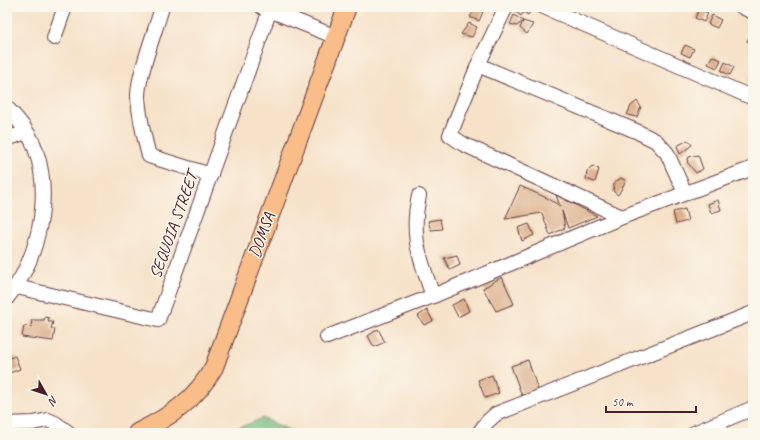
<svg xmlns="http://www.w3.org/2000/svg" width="760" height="440" font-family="Caveat,sans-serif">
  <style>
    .forest { fill: #73b679; stroke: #5e6a52 }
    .building { fill: #dcb18c }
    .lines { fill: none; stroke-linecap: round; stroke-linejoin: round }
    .minor-casing { stroke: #643c43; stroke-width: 16 }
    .major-casing { stroke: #643c43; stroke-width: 20 }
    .minor { stroke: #fff; stroke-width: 14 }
    .major { stroke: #f8bd89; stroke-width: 18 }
    .labels { text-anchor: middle; stroke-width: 3; stroke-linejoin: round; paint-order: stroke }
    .street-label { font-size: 17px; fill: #4a1f2b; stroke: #fbf7ec }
  </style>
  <rect width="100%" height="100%" fill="#fbf7ec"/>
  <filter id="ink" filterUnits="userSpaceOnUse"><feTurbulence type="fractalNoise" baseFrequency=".025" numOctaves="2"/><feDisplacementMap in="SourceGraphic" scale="8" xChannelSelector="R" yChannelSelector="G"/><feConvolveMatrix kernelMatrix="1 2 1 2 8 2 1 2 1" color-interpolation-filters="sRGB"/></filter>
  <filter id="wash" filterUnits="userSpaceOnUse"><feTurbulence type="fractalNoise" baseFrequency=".012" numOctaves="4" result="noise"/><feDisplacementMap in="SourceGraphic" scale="16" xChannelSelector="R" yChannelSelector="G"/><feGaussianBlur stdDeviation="0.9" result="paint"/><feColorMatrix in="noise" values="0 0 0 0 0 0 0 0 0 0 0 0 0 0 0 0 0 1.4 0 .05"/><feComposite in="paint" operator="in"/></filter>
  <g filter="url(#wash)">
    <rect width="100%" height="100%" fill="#f6e2c9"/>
    <polygon class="forest" points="263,418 296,433 225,433"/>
    <g id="blocks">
      <g class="building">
        <polygon points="518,7 527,7 532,9 528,15 524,12 521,16 515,11"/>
        <polygon points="476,8 483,12 479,21 470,17"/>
        <polygon points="699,9 708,13 704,22 695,18"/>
        <polygon points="514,15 523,21 517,26 510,24"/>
        <polygon points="712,15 721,20 717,28 708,24"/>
        <polygon points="523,21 533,24 527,34 520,28"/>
        <polygon points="469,23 477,27 472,37 461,34"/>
        <polygon points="752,33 753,33 753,44 747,41"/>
        <polygon points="685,45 694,49 690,57 681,53"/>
        <polygon points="712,56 721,60 717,68 708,64"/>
        <polygon points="725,62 734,67 730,75 721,71"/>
        <polygon points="752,73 753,74 753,84 748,82"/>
        <polygon points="637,101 641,107 637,117 627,115 631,106"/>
        <polygon points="688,140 692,145 680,154 677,146"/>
        <polygon points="698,155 703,169 696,173 687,162 689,157"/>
        <polygon points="592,166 599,169 595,182 586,179 587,171"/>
        <polygon points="621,178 626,181 618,195 613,191 614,183"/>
        <polygon points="520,186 549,199 560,206 556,195 597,216 568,228 562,211 565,228 550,235 542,213 505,219"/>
        <polygon points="718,200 721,210 711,213 708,204"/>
        <polygon points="685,209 688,221 676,224 673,212"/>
        <polygon points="440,219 442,229 431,230 428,221"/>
        <polygon points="529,224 534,235 522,241 518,228"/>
        <polygon points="457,255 460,265 450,270 444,258"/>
        <polygon points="502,277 514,304 496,311 483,288"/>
        <polygon points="464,299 469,311 458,317 452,305"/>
        <polygon points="427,310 433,321 424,325 418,316"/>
        <polygon points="45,317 49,318 48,322 53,322 51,329 55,329 53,341 22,337 24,326 31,327 32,320 44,320"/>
        <polygon points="378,329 385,342 374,347 368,336"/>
        <polygon points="15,356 20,369 7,374 7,359"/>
        <polygon points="528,360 538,390 522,396 511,366"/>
        <polygon points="492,375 499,393 485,398 478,380"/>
      </g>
    </g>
  </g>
  <g filter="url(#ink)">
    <use href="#blocks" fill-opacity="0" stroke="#643c43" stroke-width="1"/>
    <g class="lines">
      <defs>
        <g id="minor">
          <path d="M162,7C156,30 138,74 138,96C139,116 144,137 149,156L211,175"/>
          <polyline points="262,7 336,37"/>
          <polyline points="506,7 478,65 450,135 463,144 622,217"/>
          <polyline points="544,7 753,98"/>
          <polyline points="742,7 753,12"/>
          <polyline points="54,38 65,7"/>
          <polyline points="478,65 636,131 656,141 667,153 685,193"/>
          <path d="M7,108C19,120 31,135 36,151C52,198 38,261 7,298"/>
          <polyline points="7,139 26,132"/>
          <path d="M419,196C410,236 420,258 433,296"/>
          <polyline points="17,287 158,320 271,7"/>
          <polyline points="327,337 433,296 622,217 753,168"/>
          <polyline points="7,424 33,423 48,420 55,423 69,433"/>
          <polyline points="479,433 487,422 496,414 753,313"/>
          <polyline points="694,433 753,408"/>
        </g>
        <path id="major" d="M137,433C171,416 195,401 214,367L347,7"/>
      </defs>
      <use href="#minor" class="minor-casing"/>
      <use href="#major" class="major-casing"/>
      <use href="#minor" class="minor"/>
      <use href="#major" class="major"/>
    </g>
  </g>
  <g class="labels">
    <g class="street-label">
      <text transform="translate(173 225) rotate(-70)" y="6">SEQUOIA STREET</text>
      <text transform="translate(261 235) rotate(-70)" y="6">DOMSA</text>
    </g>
  </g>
  <rect width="760" height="440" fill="none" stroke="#fbf7ec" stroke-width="24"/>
  <g transform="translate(46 394) rotate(129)" stroke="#fbf7ec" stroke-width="3" paint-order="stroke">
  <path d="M0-3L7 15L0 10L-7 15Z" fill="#4a1f2b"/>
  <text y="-6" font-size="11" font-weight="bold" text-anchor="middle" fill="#4a1f2b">N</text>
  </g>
  <path d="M606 406v6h90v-6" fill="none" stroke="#4a1f2b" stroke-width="2"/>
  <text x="612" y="406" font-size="12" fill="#4a1f2b" stroke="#fbf7ec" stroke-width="3" paint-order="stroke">50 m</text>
</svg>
